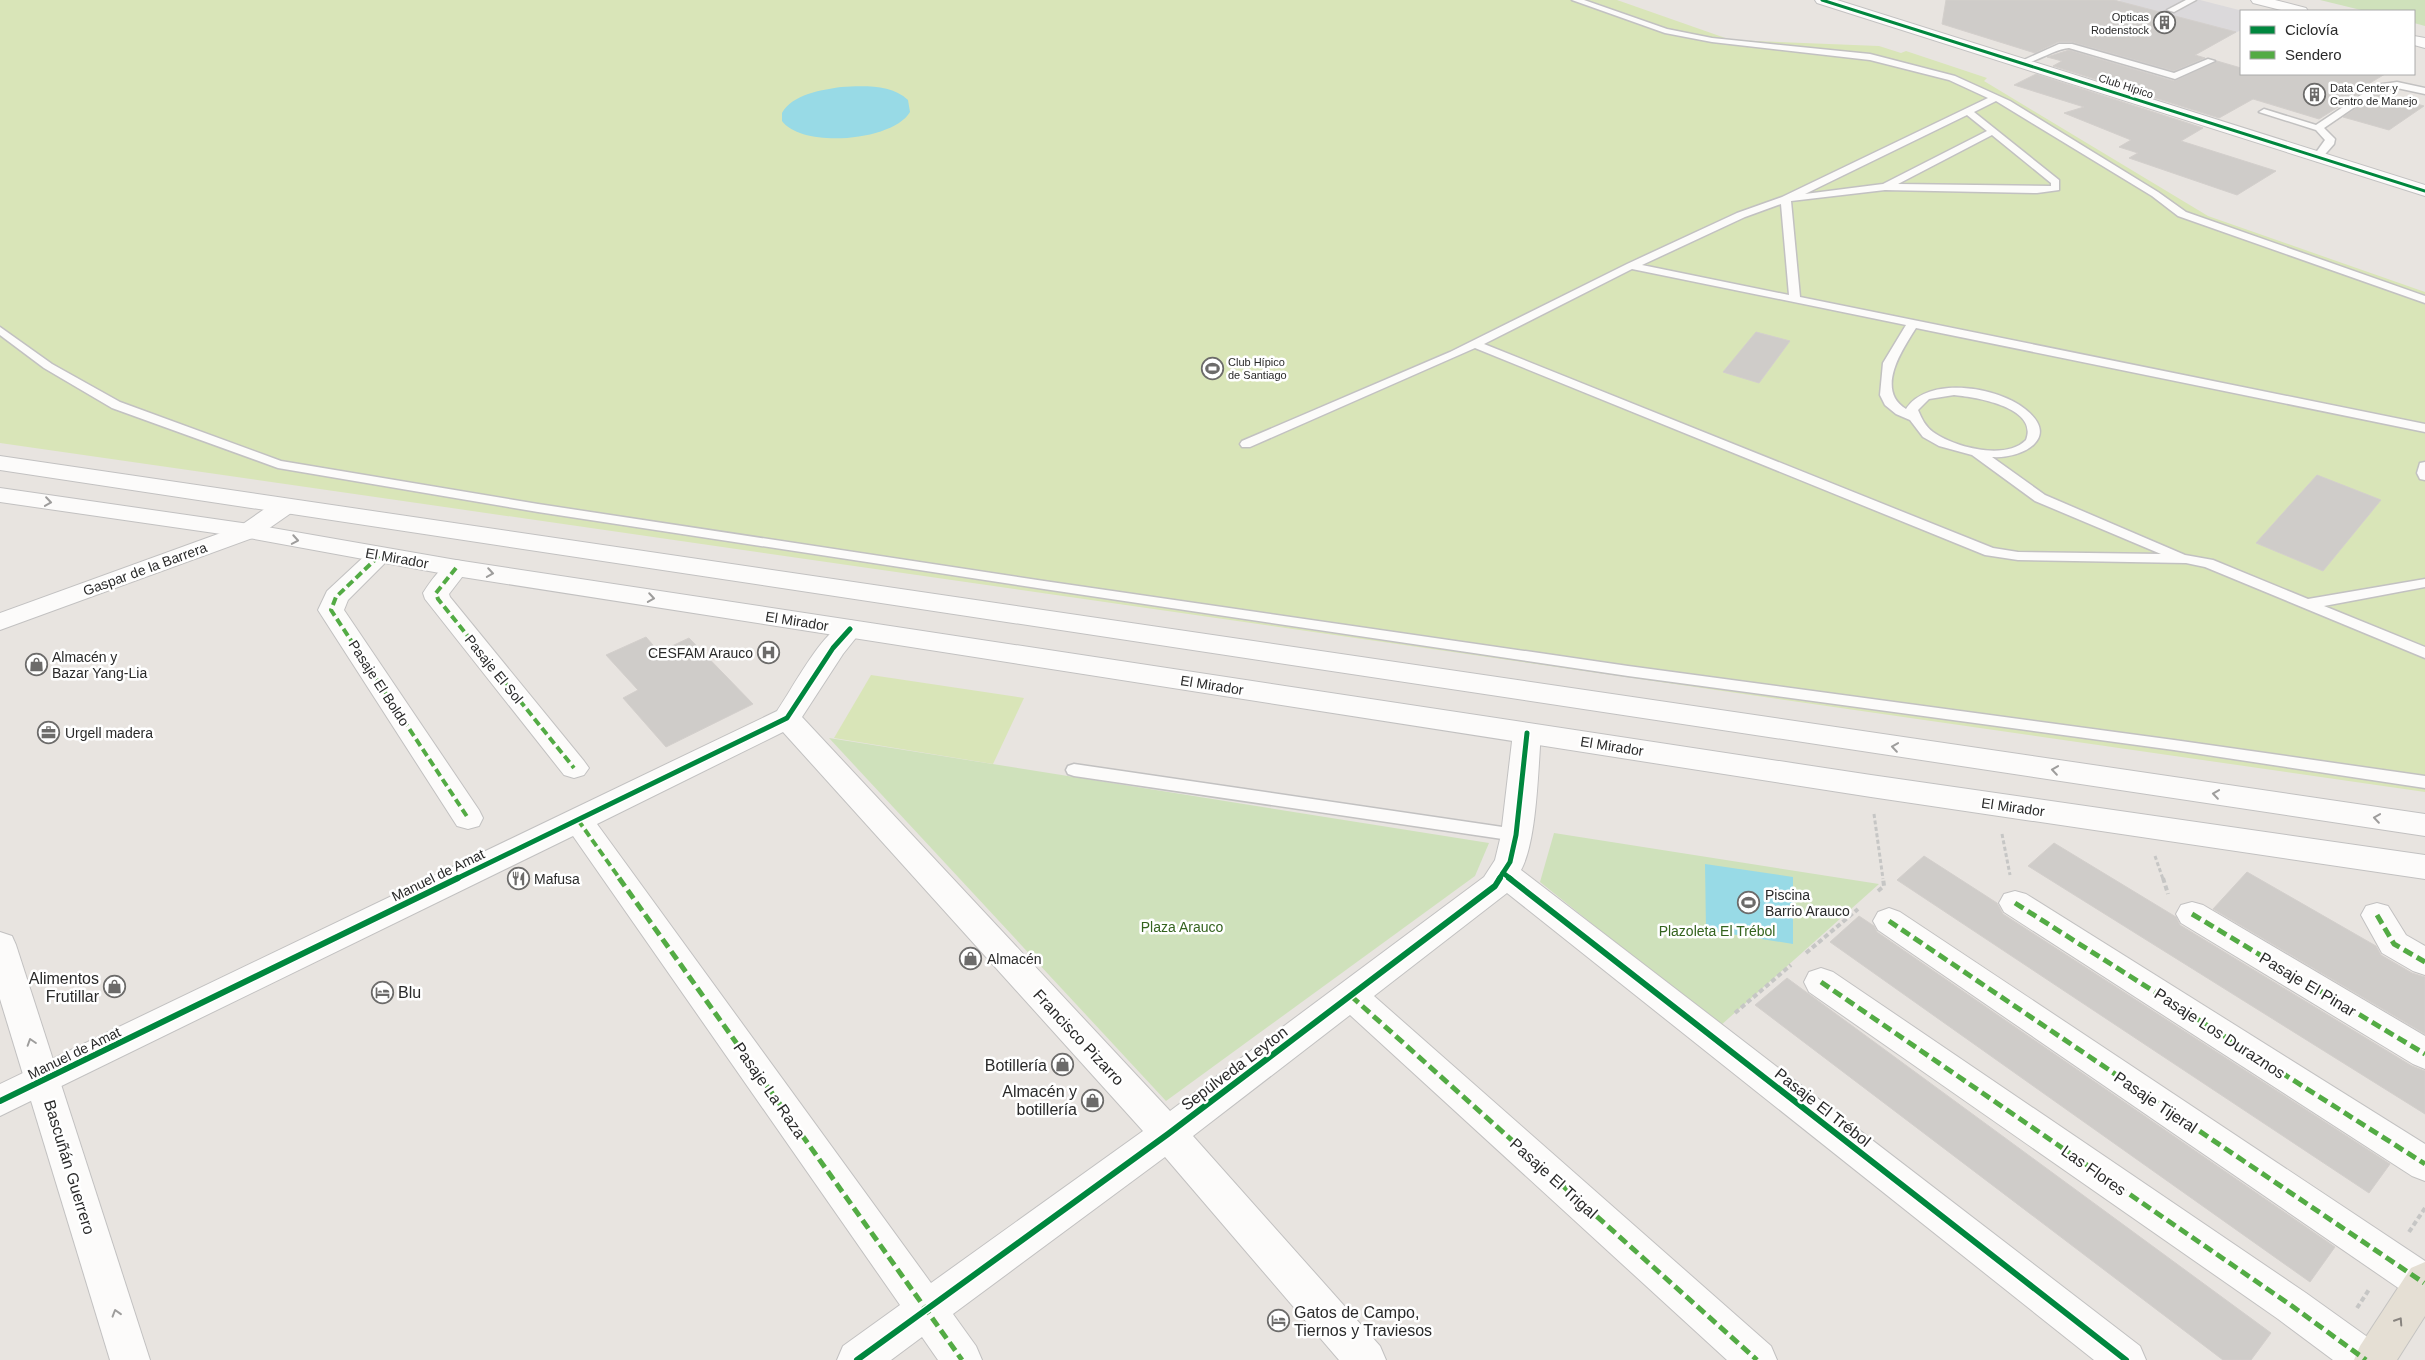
<svg xmlns="http://www.w3.org/2000/svg" width="2425" height="1360" font-family="Helvetica,sans-serif">
  <style>
    .industrial { fill: #dbd9db }
    .green { fill: #cfe1bb }
    .pitch { fill: #d9e5b8 }
    .water { fill: #98dae6 }
    .building { fill: #cfccc9; stroke: #d3cfcc }
    .lines { fill: none; stroke-linecap: round; stroke-linejoin: round }
    .lane-casing { stroke: #c2c1c1; stroke-width: 3 }
    .street-casing { stroke: #c2c1c1; stroke-width: 2 }
    .secondary-casing { stroke: #c2c1c1; stroke-width: 2 }
    .primary-casing { stroke: #c4c3c1; stroke-width: 2 }
    .path-far1 { stroke: #c6c6c5; stroke-width: 3; stroke-dasharray: 4 2.5; stroke-linecap: butt }
    .path { stroke: #c6c6c5; stroke-width: 4; stroke-dasharray: 5 3; stroke-linecap: butt }
    .lane { fill: #fcfbfa; fill-rule: evenodd }
    .street { fill: #fcfbfa; fill-rule: evenodd }
    .secondary { fill: #fcfbfa; fill-rule: evenodd }
    .primary { fill: #e5dfd4; fill-rule: evenodd }
    .quiet-far1 { stroke: #53ab44; stroke-width: 4; stroke-dasharray: 8 4; stroke-linecap: butt }
    .quiet { stroke: #53ab44; stroke-width: 5; stroke-dasharray: 10 5; stroke-linecap: butt }
    .cycleway-far2-casing { stroke: #fff; stroke-width: 5 }
    .cycleway-far1-casing { stroke: #fff; stroke-width: 8 }
    .cycleway-casing { stroke: #fff; stroke-width: 9 }
    .cycleway-far2 { stroke: #00873e; stroke-width: 3 }
    .cycleway-far1 { stroke: #00873e; stroke-width: 5 }
    .cycleway { stroke: #00873e; stroke-width: 6 }
    .oneway { stroke: #9e9d9c }
    .oneway2 { stroke: #88847f }
    .labels { text-anchor: middle; stroke-width: 5; stroke-linejoin: round; paint-order: stroke }
    .far-poi-label { font-size: 11px; fill: #2a2a2a; stroke: #fff; text-anchor: start }
    .far-street-label { font-size: 11px; fill: #2a2a2a; stroke: #fff }
    .street-label { font-size: 14px; fill: #2a2a2a; stroke: #fff }
    .poi-label { font-size: 14px; fill: #2a2a2a; stroke: #fff; text-anchor: start }
    .park-label { font-size: 14px; fill: #34631e; stroke: #fff }
    .near-poi-label { font-size: 16px; fill: #2a2a2a; stroke: #fff; text-anchor: end }
    .near-street-label { font-size: 16px; fill: #2a2a2a; stroke: #fff }
  </style>
  <rect width="100%" height="100%" fill="#e8e4e0"/>
  <polygon class="industrial" points="2121,0 2200,0 2243,11 2241,30 2165,70 2049,36"/>
  <g class="green">
    <polygon points="2320,0 2425,0 2425,26 2414,23 2414,11 2365,11"/>
    <polygon points="829,738 1489,843 1475,876 1166,1101"/>
    <polygon points="1554,833 1879,884 1720,1026 1540,882"/>
  </g>
  <g class="pitch">
    <polygon points="0,0 1617,0 1731,40 1879,46 1901,53 1906,51 1987,78 1984,81 2208,216 2425,292 2425,792 0,443"/>
    <polygon points="871,675 1024,698 993,764 834,738"/>
  </g>
  <g class="water">
    <path d="M841,87C863,86 891,84 908,100L910,112C893,141 803,149 782,121V113C793,94 821,90 841,87Z"/>
    <polygon points="1705,864 1793,877 1793,944 1706,930"/>
  </g>
  <g class="building">
    <polygon points="1946,0 2114,0 2236,32 2195,55 2205,58 2174,71 2072,42 2058,42 2035,53 1942,24"/>
    <polygon points="2069,50 2174,81 2217,61 2241,68 2241,74 2385,74 2365,86 2370,87 2319,119 2253,99 2219,118 2053,66 2062,61 2047,57"/>
    <polygon points="2036,74 2203,128 2181,141 2276,171 2237,195 2129,158 2138,153 2119,147 2131,140 2064,113 2084,107 2014,85"/>
    <polygon points="2378,93 2424,106 2389,130 2343,117"/>
    <polygon points="1756,332 1790,341 1759,383 1723,372"/>
    <polygon points="2317,475 2381,500 2323,571 2256,543"/>
    <polygon points="646,637 659,652 689,638 753,704 666,747 623,698 638,690 606,655"/>
    <polygon points="2054,843 2176,917 2180,925 2412,1066 2425,1071 2425,1114 2028,866"/>
    <polygon points="1924,856 1997,903 2003,914 2390,1164 2369,1193 1897,880"/>
    <polygon points="2247,872 2376,946 2381,955 2412,973 2425,977 2425,1034 2213,909"/>
    <polygon points="1859,916 1874,926 1877,932 2335,1247 2310,1282 1830,942"/>
    <polygon points="1787,978 2271,1333 2251,1360 2223,1360 1755,1005"/>
  </g>
  <g class="lines">
    <defs>
      <g id="lane">
        <path d="M1572,0H1584L1667,29L1712,38L1870,54L1955,76L2010,101L2158,192L2186,212L2425,296V303L2178,216L2152,196L1996,101L1974,112L2059,180V190L2037,193L1885,190L1791,201L1800,297L2425,424V432L1916,328C1902,350 1875,390 1906,409C1928,375 1998,387 2025,409C2062,438 2022,459 1992,457L2045,495L2185,555L2213,560L2308,599L2425,579V587L2324,606L2425,647V658L2205,567L2186,563L2018,560L1985,555L1475,348L1250,447H1242L1240,444L1242,441L1450,352L1627,264L1737,213L1782,197L1988,98L1949,80L1870,60L1712,42L1665,33ZM1967,115L1987,131L1883,184L1805,194ZM1992,135L2051,183V186L1898,184ZM1781,204L1789,295L1642,265L1745,217ZM1632,269L1906,325L1883,363L1880,395L1885,405L1896,414L1910,420L1923,437L1939,446L1972,455L2035,501L2161,554L2018,552L1993,548L1484,344ZM1954,395C1975,397 2039,407 2026,440C2005,461 1954,447 1933,432C1925,426 1922,419 1918,410L1929,399Z"/>
        <polygon points="2186,0 2196,0 2174,12 2167,10"/>
        <path d="M2059,44H2072L2174,73L2208,59L2215,61L2175,79L2069,48C2055,48 2025,69 2017,63Z"/>
        <polygon points="2397,82 2425,88 2425,94 2397,88 2381,89 2324,128 2335,139 2334,144 2320,160 2317,161 2312,158 2325,140 2316,130 2259,112 2264,109 2316,125 2376,85"/>
        <polygon points="0,327 52,364 120,402 281,461 538,504 1044,581 1628,666 2174,740 2425,776 2425,788 2174,750 1628,676 1044,589 538,512 278,468 112,408 44,368 0,335"/>
        <polygon points="2425,462 2425,480 2420,479 2417,473 2420,463"/>
        <polygon points="1074,764 1516,829 1522,831 1524,835 1522,839 1516,841 1074,776 1068,774 1066,770 1068,766"/>
      </g>
      <g id="street">
        <polygon points="285,499 294,501 297,506 294,511 258,536 0,630 0,613 240,526 276,501"/>
        <polygon points="379,548 388,551 392,556 348,600 344,610 479,810 483,818 479,826 468,829 457,826 318,610 327,591 370,551"/>
        <path d="M456,560L465,562L469,568L449,594L450,597L584,761L589,768L584,775L574,778L564,775L425,599L423,593C431,581 442,564 456,560Z"/>
        <path d="M850,620L859,623L863,629L843,654L802,717L1170,1111L1484,877L1495,860L1501,835L1513,733L1517,726L1527,723L1537,726L1541,733C1538,768 1537,841 1521,870L2140,1346L2146,1360H2094L1507,893L1374,996L1771,1346L1777,1360H1727L1350,1015L1193,1136L1380,1346L1386,1360H1339L1165,1157L953,1314L976,1346L982,1360H938L922,1337L891,1360H837L843,1346L900,1305L573,836L0,1116V1084L777,711C793,688 824,627 850,620ZM783,732L1143,1131L931,1283L597,824Z"/>
        <polygon points="2015,891 2026,894 2425,1144 2425,1181 2412,1176 2004,912 1999,903 2004,894"/>
        <polygon points="2192,902 2203,905 2425,1036 2425,1069 2413,1064 2181,923 2176,914 2181,905"/>
        <polygon points="2377,903 2388,906 2406,935 2425,946 2425,975 2413,971 2382,953 2361,915 2366,906"/>
        <polygon points="1889,908 1900,912 2425,1261 2425,1301 2410,1296 1878,930 1873,921 1878,912"/>
        <polygon points="1821,968 1833,972 2306,1293 2380,1346 2386,1360 2333,1360 2278,1319 1809,992 1804,982 1809,972"/>
      </g>
      <g id="secondary">
        <polygon points="1815,0 1837,0 2425,185 2425,196 1817,3"/>
        <polygon points="2251,0 2275,0 2306,8 2308,11 2285,11 2253,3"/>
        <polygon points="2414,36 2425,38 2425,48 2414,45"/>
        <polygon points="0,456 2425,814 2425,836 0,470"/>
        <polygon points="0,488 249,524 456,560 1871,775 2425,855 2425,879 1871,797 456,576 249,538 0,502"/>
        <polygon points="0,932 12,936 16,945 150,1360 110,1360 0,999"/>
      </g>
      <polygon id="primary" points="2425,1262 2425,1316 2397,1360 2354,1360 2360,1346 2411,1268"/>
    </defs>
    <use href="#lane" class="lane-casing"/>
    <use href="#street" class="street-casing"/>
    <use href="#secondary" class="secondary-casing"/>
    <use href="#primary" class="primary-casing"/>
    <g class="path-far1">
      <polyline points="1874,814 1883,879"/>
      <polyline points="2002,834 2010,875"/>
      <polyline points="2155,856 2163,879"/>
    </g>
    <g class="path">
      <polyline points="2163,878 2168,894"/>
      <polyline points="1878,891 1884,886 1883,878"/>
      <polyline points="1806,953 1858,909"/>
      <polyline points="1735,1013 1791,965"/>
      <polyline points="2409,1232 2425,1208"/>
      <polyline points="2357,1308 2370,1288"/>
    </g>
    <use href="#lane" class="lane"/>
    <use href="#street" class="street"/>
    <use href="#secondary" class="secondary"/>
    <use href="#primary" class="primary"/>
    <g class="quiet-far1">
      <polyline points="379,556 336,597 331,610 468,818"/>
      <polyline points="456,568 436,593 438,599 574,768"/>
      <polyline points="578,820 620,879"/>
    </g>
    <g class="quiet">
      <polyline points="619,878 962,1360"/>
      <polyline points="2015,903 2425,1164"/>
      <polyline points="2192,914 2425,1054"/>
      <polyline points="2377,915 2394,944 2425,962"/>
      <polyline points="1889,921 2424,1283"/>
      <polyline points="1821,982 2292,1306 2366,1360"/>
      <polyline points="1351,996 1757,1360"/>
    </g>
    <defs>
      <polyline id="cycleway-far2" points="1822,0 2425,191"/>
      <g id="cycleway-far1">
        <polyline points="1503,873 1511,879"/>
        <polyline points="456,879 787,718 833,648 850,629"/>
        <polyline points="1499,879 1510,862 1516,835 1527,733"/>
      </g>
      <g id="cycleway">
        <polyline points="1509,878 2126,1360"/>
        <polyline points="0,1101 458,878"/>
        <polyline points="857,1360 1168,1134 1495,886 1500,878"/>
      </g>
    </defs>
    <use href="#cycleway-far2" class="cycleway-far2-casing"/>
    <use href="#cycleway-far1" class="cycleway-far1-casing"/>
    <use href="#cycleway" class="cycleway-casing"/>
    <use href="#cycleway-far2" class="cycleway-far2"/>
    <use href="#cycleway-far1" class="cycleway-far1"/>
    <use href="#cycleway" class="cycleway"/>
  </g>
  <defs><path id="oneway-chevron" d="M-2-3.5L2.5 0L-2 3.5" fill="none" stroke-width="1.6" stroke-linecap="round" stroke-linejoin="round" transform="scale(1.25)"/></defs>
  <g class="oneway">
    <use href="#oneway-chevron" transform="translate(48 502) rotate(8)"/>
    <use href="#oneway-chevron" transform="translate(295 540) rotate(10)"/>
    <use href="#oneway-chevron" transform="translate(490 573) rotate(9)"/>
    <use href="#oneway-chevron" transform="translate(651 598) rotate(9)"/>
    <use href="#oneway-chevron" transform="translate(1895 747) rotate(-172)"/>
    <use href="#oneway-chevron" transform="translate(2055 770) rotate(-172)"/>
    <use href="#oneway-chevron" transform="translate(2216 794) rotate(-172)"/>
    <use href="#oneway-chevron" transform="translate(2377 818) rotate(-172)"/>
    <use href="#oneway-chevron" transform="translate(31 1042) rotate(-108)"/>
    <use href="#oneway-chevron" transform="translate(116 1313) rotate(-107)"/>
  </g>
  <use class="oneway2" href="#oneway-chevron" transform="translate(2399 1321) rotate(-57)"/>
  <defs>
    <symbol id="building-ring" viewBox="-11 -11 22 22"><circle r="9.5" fill="#fff" stroke="#6c6b6a" stroke-width="1.5"/><path d="M-4-6H4V6H1V3H-1V6H-4ZM-2.5-4.3h1.7v1.8h-1.7ZM.8-4.3h1.7v1.8H.8ZM-2.5-1h1.7V.8h-1.7ZM.8-1h1.7V.8H.8Z" fill="#6c6b6a"/></symbol>
    <symbol id="stadium-ring" viewBox="-11 -11 22 22"><circle r="9.5" fill="#fff" stroke="#6c6b6a" stroke-width="1.5"/><path d="M0-5a6.5 5 0 1 0 0 10a6.5 5 0 1 0 0-10ZM-3.5-1.8h7v3.6h-7Z" fill="#6c6b6a"/></symbol>
    <symbol id="hospital-ring" viewBox="-11 -11 22 22"><circle r="9.5" fill="#fff" stroke="#6c6b6a" stroke-width="1.5"/><path d="M-5-5h3v3.5h4V-5h3V5h-3V1.5h-4V5h-3Z" fill="#6c6b6a"/></symbol>
    <symbol id="shop-ring" viewBox="-11 -11 22 22"><circle r="9.5" fill="#fff" stroke="#6c6b6a" stroke-width="1.5"/><path d="M-5-2.5h2.3a2.7 3.5 0 0 1 5.4 0H5L5.5 6h-11ZM-1.5-2.5h3a1.5 2.3 0 0 0-3 0Z" fill="#6c6b6a"/></symbol>
    <symbol id="office-ring" viewBox="-11 -11 22 22"><circle r="9.5" fill="#fff" stroke="#6c6b6a" stroke-width="1.5"/><path d="M-6-3h4V-5.5h4V-3h4V5H-6ZM-1-4.5V-3h2v-1.5ZM-6 0V1H6V0Z" fill="#6c6b6a"/></symbol>
    <symbol id="restaurant-ring" viewBox="-11 -11 22 22"><circle r="9.5" fill="#fff" stroke="#6c6b6a" stroke-width="1.5"/><path d="M-5-6h1v4h1v-4h1v4h1v-4h1v5L-1.5 .5V6h-2V.5L-5-1ZM5-6V6H3V1.5H1.5Q1.5-4 5-6Z" fill="#6c6b6a"/></symbol>
    <symbol id="hotel-ring" viewBox="-11 -11 22 22"><circle r="9.5" fill="#fff" stroke="#6c6b6a" stroke-width="1.5"/><path d="M-6-4.5h1.5V1H6V5H4.5V3h-9V5H-6ZM-4 0a1.8 1.8 0 1 1 3.6 0ZM.5 0V-2.5h3Q6-2.5 6 0Z" fill="#6c6b6a"/></symbol>
  </defs>
  <g fill-rule="evenodd">
    <use href="#building-ring" x="2152" y="10" width="25" height="25"/>
    <use href="#building-ring" x="2302" y="82" width="25" height="25"/>
    <use href="#stadium-ring" x="1200" y="356" width="25" height="25"/>
    <use href="#hospital-ring" x="756" y="640" width="25" height="25"/>
    <use href="#shop-ring" x="24" y="652" width="25" height="25"/>
    <use href="#office-ring" x="36" y="720" width="25" height="25"/>
    <use href="#restaurant-ring" x="506" y="866" width="25" height="25"/>
    <use href="#stadium-ring" x="1736" y="890" width="25" height="25"/>
    <use href="#shop-ring" x="958" y="946" width="25" height="25"/>
    <use href="#shop-ring" x="102" y="974" width="25" height="25"/>
    <use href="#hotel-ring" x="370" y="980" width="25" height="25"/>
    <use href="#shop-ring" x="1050" y="1052" width="25" height="25"/>
    <use href="#shop-ring" x="1080" y="1088" width="25" height="25"/>
    <use href="#hotel-ring" x="1266" y="1308" width="25" height="25"/>
  </g>
  <g class="labels">
    <g class="far-poi-label">
      <text x="2149" y="21" text-anchor="end">Opticas<tspan x="2149" dy="13">Rodenstock</tspan></text>
      <text x="2330" y="92">Data Center y<tspan x="2330" dy="13">Centro de Manejo</tspan></text>
      <text x="1228" y="366">Club Hípico<tspan x="1228" dy="13">de Santiago</tspan></text>
    </g>
    <g class="far-street-label">
      <text transform="translate(2126 86) rotate(18)" y="4">Club Hípico</text>
    </g>
    <g class="street-label">
      <text transform="translate(397 558) rotate(10)" y="5">El Mirador</text>
      <text transform="translate(145 569) rotate(-20)" y="5">Gaspar de la Barrera</text>
      <text transform="translate(797 621) rotate(9)" y="5">El Mirador</text>
      <text transform="translate(494 669) rotate(51)" y="5">Pasaje El Sol</text>
      <text transform="translate(379 683) rotate(57)" y="5">Pasaje El Boldo</text>
      <text transform="translate(1212 685) rotate(9)" y="5">El Mirador</text>
      <text transform="translate(1612 746) rotate(9)" y="5">El Mirador</text>
      <text transform="translate(2013 807) rotate(8)" y="5">El Mirador</text>
      <text transform="translate(438 875) rotate(-26)" y="5">Manuel de Amat</text>
      <text transform="translate(74 1053) rotate(-26)" y="5">Manuel de Amat</text>
    </g>
    <g class="poi-label">
      <text x="753" y="658" text-anchor="end">CESFAM Arauco</text>
      <text x="52" y="662">Almacén y<tspan x="52" dy="16">Bazar Yang-Lia</tspan></text>
      <text x="65" y="738">Urgell madera</text>
      <text x="534" y="884">Mafusa</text>
      <text x="1765" y="900">Piscina<tspan x="1765" dy="16">Barrio Arauco</tspan></text>
      <text x="987" y="964">Almacén</text>
    </g>
    <g class="park-label">
      <text x="1182" y="932">Plaza Arauco</text>
      <text x="1717" y="936">Plazoleta El Trébol</text>
    </g>
    <g class="near-poi-label">
      <text x="99" y="984">Alimentos<tspan x="99" dy="18">Frutillar</tspan></text>
      <text x="398" y="998" text-anchor="start">Blu</text>
      <text x="1047" y="1071">Botillería</text>
      <text x="1077" y="1097">Almacén y<tspan x="1077" dy="18">botillería</tspan></text>
      <text x="1294" y="1318" text-anchor="start">Gatos de Campo,<tspan x="1294" dy="18">Tiernos y Traviesos</tspan></text>
    </g>
    <g class="near-street-label">
      <text transform="translate(2308 984) rotate(31)" y="6">Pasaje El Pinar</text>
      <text transform="translate(2220 1033) rotate(33)" y="6">Pasaje Los Duraznos</text>
      <text transform="translate(1079 1037) rotate(47)" y="6">Francisco Pizarro</text>
      <text transform="translate(1234 1068) rotate(-37)" y="6">Sepúlveda Leyton</text>
      <text transform="translate(770 1090) rotate(55)" y="6">Pasaje La Raza</text>
      <text transform="translate(2156 1102) rotate(34)" y="6">Pasaje Tijeral</text>
      <text transform="translate(1823 1107) rotate(38)" y="6">Pasaje El Trébol</text>
      <text transform="translate(70 1167) rotate(73)" y="6">Bascuñán Guerrero</text>
      <text transform="translate(2094 1170) rotate(35)" y="6">Las Flores</text>
      <text transform="translate(1554 1178) rotate(42)" y="6">Pasaje El Trigal</text>
    </g>
  </g>
  <rect x="2240" y="10" width="175" height="65" fill="#ffffff" stroke="#aaaaaa"/>
  <rect x="2250" y="26" width="25" height="8" fill="#00873e" stroke="#aaaaaa"/>
  <text x="2285" y="35" font-size="15" fill="#2a2a2a">Ciclovía</text>
  <rect x="2250" y="51" width="25" height="8" fill="#53ab44" stroke="#aaaaaa"/>
  <text x="2285" y="60" font-size="15" fill="#2a2a2a">Sendero</text>
</svg>
